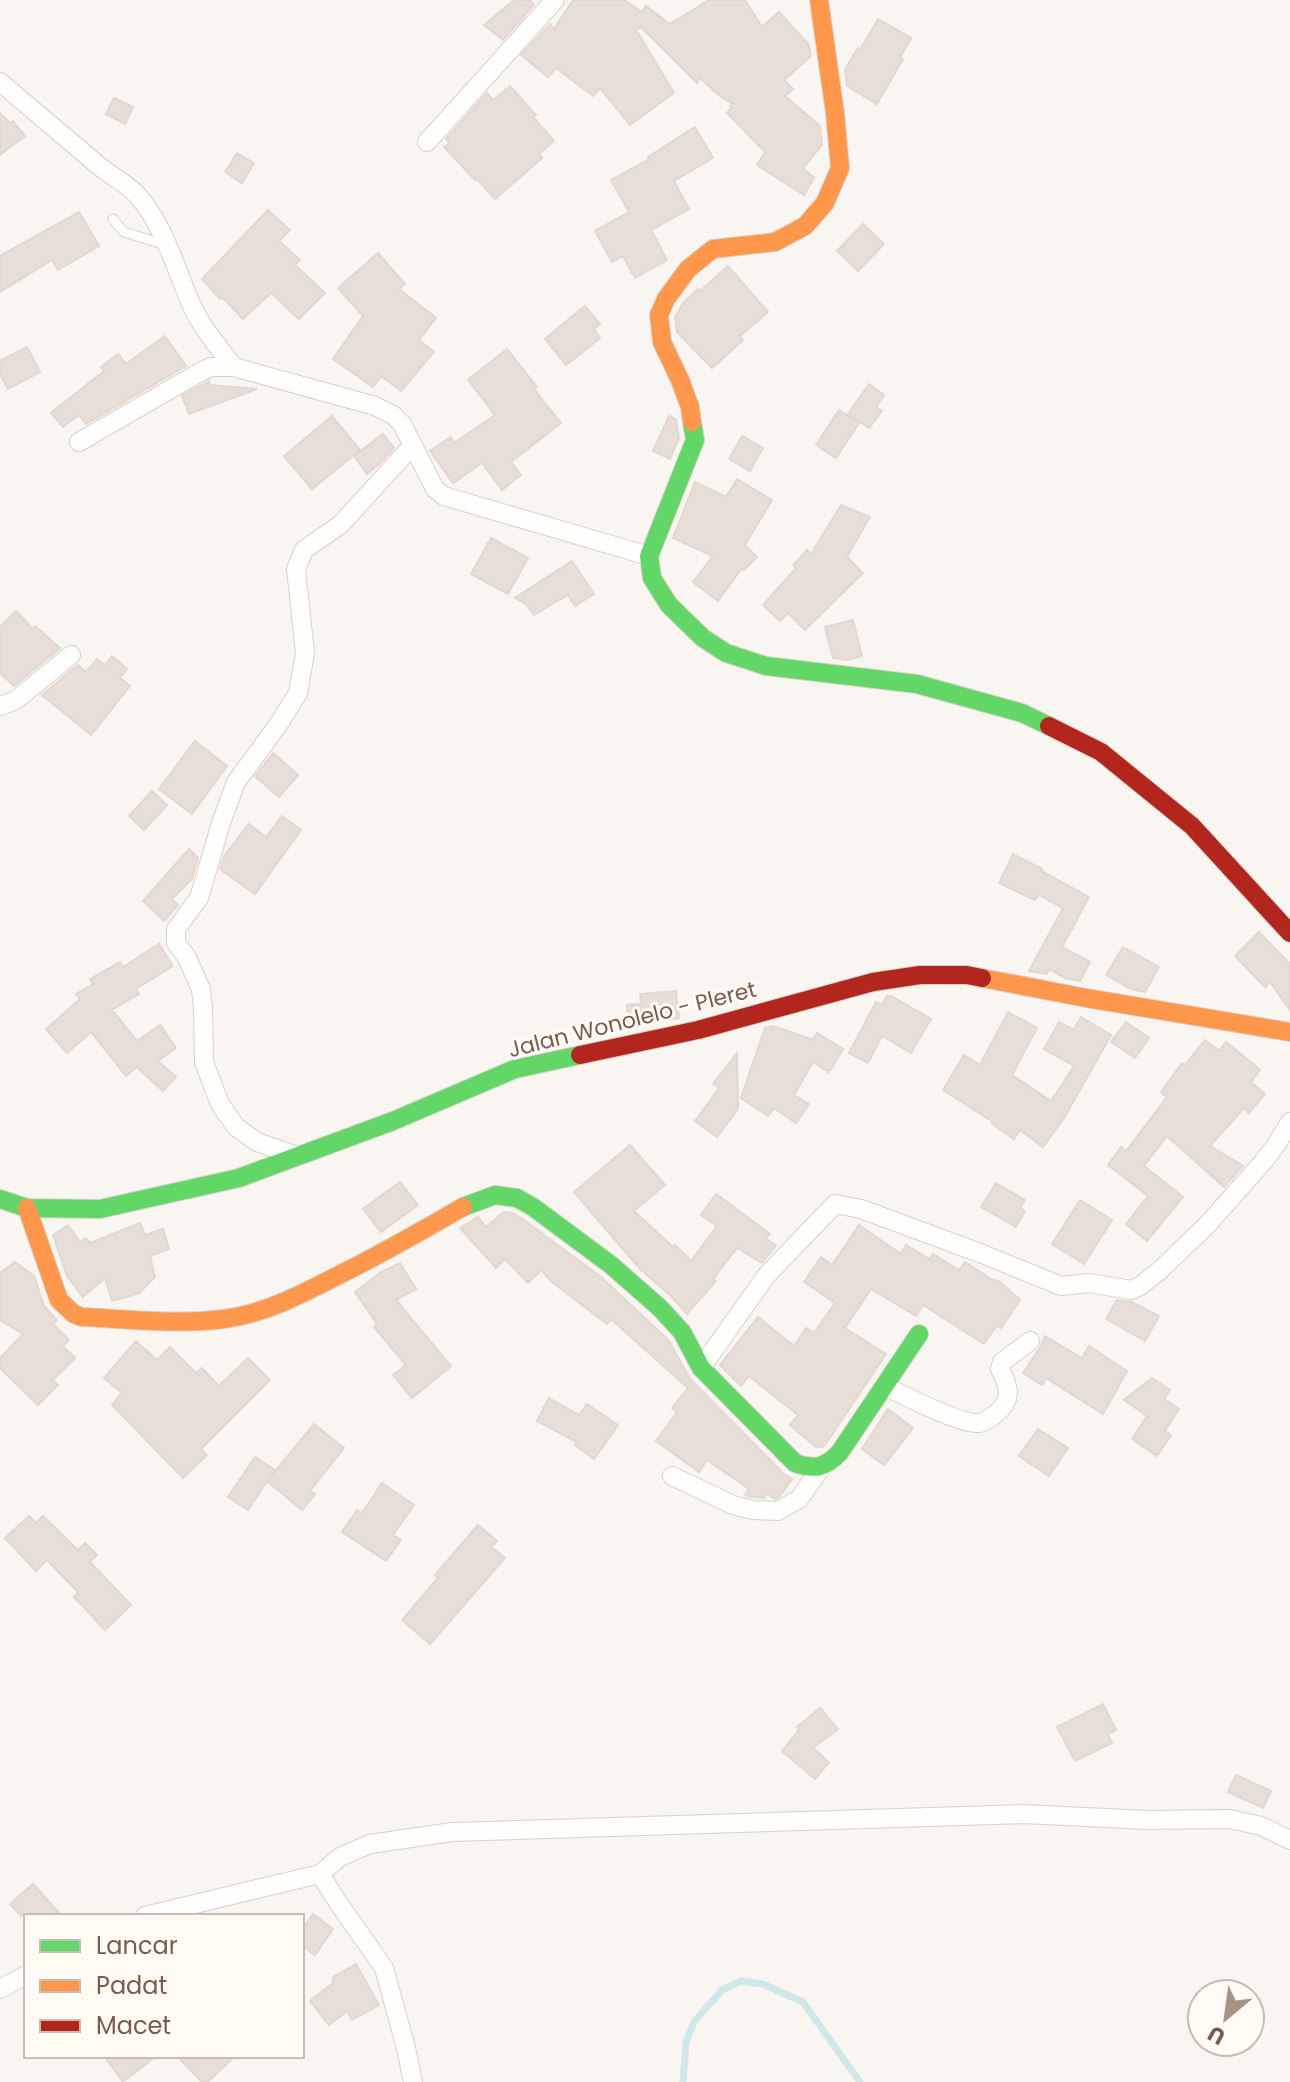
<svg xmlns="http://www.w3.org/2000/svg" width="1290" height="2082" font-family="Poppins,sans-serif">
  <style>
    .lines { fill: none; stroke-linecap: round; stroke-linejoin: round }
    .stream { stroke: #d0e8ea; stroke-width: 7 }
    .building { fill: #e6ded7; stroke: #e2d8d2; stroke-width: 2 }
    .lane-casing { stroke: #d7d1cb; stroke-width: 11 }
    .street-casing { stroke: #d7d1cb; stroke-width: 20 }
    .fast-casing { stroke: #d9d2cb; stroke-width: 20 }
    .slow-casing { stroke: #d9d2cb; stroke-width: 20 }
    .jam-casing { stroke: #d9d2cb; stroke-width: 20 }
    .lane { stroke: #fefefd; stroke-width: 9 }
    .street { stroke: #fefefd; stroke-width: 18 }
    .fast { stroke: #63d668; stroke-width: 18 }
    .slow { stroke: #ff974d; stroke-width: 18 }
    .jam { stroke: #b3261e; stroke-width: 18 }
    .labels { text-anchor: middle; stroke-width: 6; stroke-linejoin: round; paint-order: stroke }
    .street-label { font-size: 22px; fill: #7a5c4d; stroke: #fffaf3 }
  </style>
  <rect width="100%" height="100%" fill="#f9f5f0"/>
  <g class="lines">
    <polyline class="stream" points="683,2082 686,2042 694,2022 722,1990 741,1981 763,1984 803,2002 860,2082"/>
  </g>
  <g class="building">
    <polygon points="514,0 530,0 534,5 503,40 484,25"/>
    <polygon points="573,0 624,0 642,12 646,6 670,24 709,0 745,0 762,27 779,12 809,45 811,56 784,80 793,89 785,96 820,126 822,145 803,168 814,178 804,195 757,165 765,152 727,113 732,107 730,106 733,104 721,97 700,78 697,83 641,27 636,30 674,93 630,125 600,88 593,96 556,68 548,77 521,55 550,24 554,29"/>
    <polygon points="878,19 911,38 900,58 903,59 877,104 847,86 845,69 858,48 860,50"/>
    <polygon points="510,86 536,115 533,117 554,141 539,154 542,158 495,199 477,179 475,180 444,147 450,143 446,139 487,93 493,100"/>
    <polygon points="114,98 133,107 125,124 106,114"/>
    <polygon points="0,113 10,123 13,121 25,136 0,155"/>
    <polygon points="695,127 713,158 674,181 689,209 651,230 667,260 635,278 623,256 612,262 595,231 629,212 611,180 650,159 648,157"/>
    <polygon points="237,153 254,163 242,183 225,172"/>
    <polygon points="268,210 290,230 279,241 300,260 295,265 325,293 299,319 271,293 243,319 222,297 220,299 202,279"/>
    <polygon points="79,212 99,246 58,270 52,260 0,292 0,256"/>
    <polygon points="863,224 884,244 858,271 837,251"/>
    <polygon points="378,253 405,284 399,289 436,318 419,340 434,352 401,391 381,376 373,387 333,359 363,316 338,288"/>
    <polygon points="728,266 768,312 740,336 743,340 712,368 677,332 675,317 684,302 698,289 700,291"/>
    <polygon points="585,306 600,324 594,329 600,338 566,365 545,339"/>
    <polygon points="165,336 186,366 86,424 79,415 63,427 51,413 104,371 101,367 118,354 126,364"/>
    <polygon points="27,347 40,372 8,389 0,374 0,361"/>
    <polygon points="507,349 537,387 534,389 561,423 511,462 521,475 502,490 482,463 453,483 430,451 451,437 454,443 495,415 468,380"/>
    <polygon points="209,381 210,385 257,389 189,414 182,396"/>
    <polygon points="869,384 884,395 876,407 882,411 869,428 848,414"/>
    <polygon points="839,410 859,423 836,458 816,445"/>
    <polygon points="332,416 360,450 312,489 284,456"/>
    <polygon points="669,416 676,419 679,438 670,459 653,451"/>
    <polygon points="383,434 394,448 379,464 367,474 354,456"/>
    <polygon points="742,436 763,448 750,471 729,459"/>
    <polygon points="737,479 772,500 745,545 757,557 744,570 742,568 718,601 693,582 713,556 673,538 695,482 726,497"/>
    <polygon points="841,505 870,517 847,557 863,573 805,630 788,613 780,621 763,605 796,568 793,565 807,550 811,554"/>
    <polygon points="491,538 528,558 508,594 471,574"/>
    <polygon points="572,561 594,594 575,606 568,595 534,615 526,604 515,598"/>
    <polygon points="16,611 32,628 35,626 60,648 14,686 0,673 0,627"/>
    <polygon points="853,620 862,656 847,660 833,658 825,627"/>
    <polygon points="112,656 127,669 120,678 130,686 91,735 42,695 78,665 86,672 97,659 105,665"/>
    <polygon points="195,741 227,766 192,814 159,789"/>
    <polygon points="273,753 298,775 279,797 255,776"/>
    <polygon points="152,791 167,805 144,830 129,816"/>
    <polygon points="282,816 301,830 255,894 220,869 224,856 249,824 266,837"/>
    <polygon points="189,849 198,858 192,879 172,899 178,905 164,921 143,901"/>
    <polygon points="1013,854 1042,869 1041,871 1089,897 1062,947 1090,962 1080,981 1065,978 1049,969 1047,974 1029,971 1063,908 1039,895 1035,900 999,883"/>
    <polygon points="1259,932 1290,964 1290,1010 1270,982 1265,987 1235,956"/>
    <polygon points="159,944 173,966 136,989 139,994 112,1010 137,1041 160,1025 176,1048 158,1061 176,1077 163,1091 137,1067 126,1076 91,1032 67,1053 46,1029 80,999 76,994 93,984 90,979 120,962 123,967"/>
    <polygon points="1123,947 1159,967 1145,992 1131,989 1106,975"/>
    <polygon points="676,991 679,1018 658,1022 628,1025 627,1005 641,1004 640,994"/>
    <polygon points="887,996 891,996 931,1019 911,1053 882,1036 868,1063 849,1053 876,1002 882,1005"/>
    <polygon points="1008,1012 1037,1028 1012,1075 1051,1101 1074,1066 1044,1049 1059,1022 1074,1030 1081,1017 1111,1035 1064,1118 1043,1147 1020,1130 1014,1139 992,1124 993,1122 943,1090 964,1055 980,1065"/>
    <polygon points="1126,1022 1149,1038 1135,1058 1111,1042"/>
    <polygon points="773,1026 813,1040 817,1033 843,1049 829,1072 813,1062 794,1095 809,1104 796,1123 774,1108 768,1116 741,1098 765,1028"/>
    <polygon points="1205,1040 1219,1051 1226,1042 1260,1070 1251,1082 1265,1094 1249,1113 1244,1108 1210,1146 1243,1166 1224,1187 1167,1136 1144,1166 1183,1197 1147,1241 1126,1224 1148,1196 1108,1165 1121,1147 1126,1151 1167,1097 1161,1092 1182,1063 1185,1065"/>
    <polygon points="737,1053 738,1109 717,1137 695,1121 719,1088 713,1084"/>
    <polygon points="630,1145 665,1185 634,1211 673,1247 675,1245 691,1261 717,1226 701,1215 716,1194 770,1234 766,1239 776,1245 762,1263 737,1248 713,1279 716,1281 687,1314 671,1296 640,1269 574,1192"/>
    <polygon points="400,1182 418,1205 381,1232 363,1209"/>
    <polygon points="996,1183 1025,1200 1020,1208 1025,1211 1016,1227 981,1207"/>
    <polygon points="1080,1200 1112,1220 1084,1264 1052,1244"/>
    <polygon points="504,1212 512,1213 524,1220 601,1277 663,1335 669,1341 690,1379 784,1474 792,1479 780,1496 775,1499 767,1494 764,1498 748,1496 745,1495 749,1489 707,1460 699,1472 656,1441 677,1412 672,1408 688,1388 611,1319 607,1324 552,1282 541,1270 528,1283 505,1259 496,1268 460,1228 478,1217 486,1227"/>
    <polygon points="140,1223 145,1235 163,1229 169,1249 150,1256 155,1277 139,1293 112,1301 105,1278 83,1297 67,1276 53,1235 68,1225 80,1242 86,1238 90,1243"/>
    <polygon points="859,1225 901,1254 906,1245 929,1259 933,1254 959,1270 965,1262 991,1279 1000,1282 1020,1300 1001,1328 997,1325 984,1344 923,1305 916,1316 871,1289 845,1328 886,1354 827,1442 823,1447 816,1447 790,1425 798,1415 749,1376 741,1386 720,1365 758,1317 794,1346 806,1328 814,1333 835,1303 804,1282 821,1257 832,1265"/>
    <polygon points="15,1262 34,1276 44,1306 57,1320 53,1324 69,1340 63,1346 75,1358 53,1380 58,1385 38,1405 0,1368 0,1358 23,1334 0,1320 0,1273"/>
    <polygon points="400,1263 416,1289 396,1300 451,1366 412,1398 393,1375 406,1365 374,1327 377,1324 355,1292 381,1272"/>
    <polygon points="1117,1300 1132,1302 1159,1316 1145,1341 1106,1319"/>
    <polygon points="1045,1336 1082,1358 1089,1346 1127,1371 1103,1414 1046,1378 1042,1385 1023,1373 1041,1346"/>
    <polygon points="136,1341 157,1360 170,1347 196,1373 202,1368 219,1386 248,1358 270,1380 201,1449 207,1455 183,1478 112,1405 122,1393 104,1378"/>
    <polygon points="1152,1378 1170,1390 1164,1399 1179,1409 1165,1431 1171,1435 1157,1456 1132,1439 1147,1416 1124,1400"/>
    <polygon points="549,1398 579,1415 587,1404 618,1425 594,1459 575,1445 577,1442 537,1421"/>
    <polygon points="888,1409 913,1428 884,1465 862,1449"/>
    <polygon points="314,1424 344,1448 310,1491 315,1494 302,1510 267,1481 248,1510 228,1497 255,1457 275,1470 268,1480"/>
    <polygon points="1038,1429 1068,1448 1049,1476 1019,1456"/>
    <polygon points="382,1483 414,1505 393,1535 401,1540 386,1561 342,1532 357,1510 362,1513"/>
    <polygon points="29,1516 36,1523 43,1516 78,1550 85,1543 97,1555 90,1562 131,1605 105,1630 74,1597 78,1592 47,1560 36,1571 5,1538"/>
    <polygon points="478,1525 497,1541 491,1547 505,1558 430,1644 402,1620 438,1578 435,1575"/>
    <polygon points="1103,1704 1116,1730 1108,1734 1112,1743 1075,1761 1057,1727"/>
    <polygon points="820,1708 838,1729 813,1748 829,1762 815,1779 782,1751 799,1730 797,1727"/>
    <polygon points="1236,1775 1271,1791 1263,1808 1228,1792"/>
    <polygon points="33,1884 62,1916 21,1916 10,1904"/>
    <polygon points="313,1914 333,1929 315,1955 302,1946 302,1930"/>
    <polygon points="356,1964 379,2005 352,2020 347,2011 329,2025 310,2001 333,1983 333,1977"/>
    <polygon points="104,2056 156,2056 123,2082"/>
    <polygon points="177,2056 235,2056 208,2082 202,2082"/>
  </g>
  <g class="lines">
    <defs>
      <polyline id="lane" points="113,219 124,232 166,245"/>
      <g id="street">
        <path d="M0,82C33,110 66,138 99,166C111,176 128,184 138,196C165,227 176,270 192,306C202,328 219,348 234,367"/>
        <polyline points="427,142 555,0"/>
        <polyline points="79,442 202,371 211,367 234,367 375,406 393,415 402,424 435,489 444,496 649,556"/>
        <polyline points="0,706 16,700 71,655"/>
        <polyline points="297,1156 257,1142 236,1127 220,1104 204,1062 203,1009 201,989 186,956 176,943 176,929 199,898 221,823 236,782 278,725 298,693 305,653 296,569 304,550 341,524 413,445"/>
        <polyline points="701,1368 766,1276 835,1204 861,1209 980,1253 1061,1286 1089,1283 1131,1290 1140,1286 1158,1272 1207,1225 1263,1162 1276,1145 1290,1122"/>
        <path d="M885,1386C903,1395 961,1425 979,1423C986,1422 996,1414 1001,1409C1013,1396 1007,1383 1000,1369L1002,1362L1030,1341"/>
        <polyline points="672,1476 733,1505 753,1510 778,1511 799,1499 821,1468"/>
        <polyline points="320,1874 340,1857 370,1844 452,1832 1023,1814 1147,1820 1230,1819 1261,1826 1290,1840"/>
        <polyline points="145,1916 320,1874 337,1901 384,1968 406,2048 413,2082"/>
        <polyline points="0,1989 26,1975"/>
      </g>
      <g id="fast">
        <polyline points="692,422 695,440 649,556 652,578 669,605 703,638 726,653 766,666 917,684 1022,713 1049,726"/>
        <polyline points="0,1199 27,1208 100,1209 239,1178 393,1121 515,1069 580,1055"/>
        <path d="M463,1207L495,1195L517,1198L533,1207L611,1265L660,1308L682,1332L701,1368L795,1463C815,1470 825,1468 840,1452L919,1334"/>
      </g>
      <g id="slow">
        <polyline points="692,422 690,407 680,380 662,342 659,315 666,299 688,269 713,249 775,242 805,226 825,203 840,168 835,113 819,0"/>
        <polyline points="982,978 1086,998 1290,1032"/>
        <path d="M27,1208L59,1300L74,1314L82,1317C128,1319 178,1325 224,1319C263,1314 298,1296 333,1278C378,1256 420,1232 463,1207"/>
      </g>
      <g id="jam">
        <polyline points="1049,726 1101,752 1192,826 1290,933"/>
        <polyline points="580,1055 698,1030 873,982 920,975 967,975 982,978"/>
      </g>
    </defs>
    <use href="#lane" class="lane-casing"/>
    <use href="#street" class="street-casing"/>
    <use href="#fast" class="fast-casing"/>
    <use href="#slow" class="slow-casing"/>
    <use href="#jam" class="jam-casing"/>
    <use href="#lane" class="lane"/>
    <use href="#street" class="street"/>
    <use href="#fast" class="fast"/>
    <use href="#slow" class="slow"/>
    <use href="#jam" class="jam"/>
  </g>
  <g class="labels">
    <g class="street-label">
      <text transform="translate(632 1019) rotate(-14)" y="8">Jalan Wonolelo - Pleret</text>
    </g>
  </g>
  <rect x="24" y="1914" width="280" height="144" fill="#fffaf3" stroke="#cabbb1" stroke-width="2"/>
  <rect x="40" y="1940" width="40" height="12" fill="#63d668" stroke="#cabbb1" stroke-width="2"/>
  <text x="96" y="1954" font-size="24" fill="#7a5c4d">Lancar</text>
  <rect x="40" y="1980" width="40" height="12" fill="#ff974d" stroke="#cabbb1" stroke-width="2"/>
  <text x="96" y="1994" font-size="24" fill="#7a5c4d">Padat</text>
  <rect x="40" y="2020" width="40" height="12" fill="#b3261e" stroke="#cabbb1" stroke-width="2"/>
  <text x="96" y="2034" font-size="24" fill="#7a5c4d">Macet</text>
  <g transform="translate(1226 2018) rotate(209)"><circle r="38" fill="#fffaf3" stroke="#cabbb1" stroke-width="2"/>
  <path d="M0-6L14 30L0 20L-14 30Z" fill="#a69286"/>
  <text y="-12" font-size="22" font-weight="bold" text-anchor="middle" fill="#7a5c4d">U</text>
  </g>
</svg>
